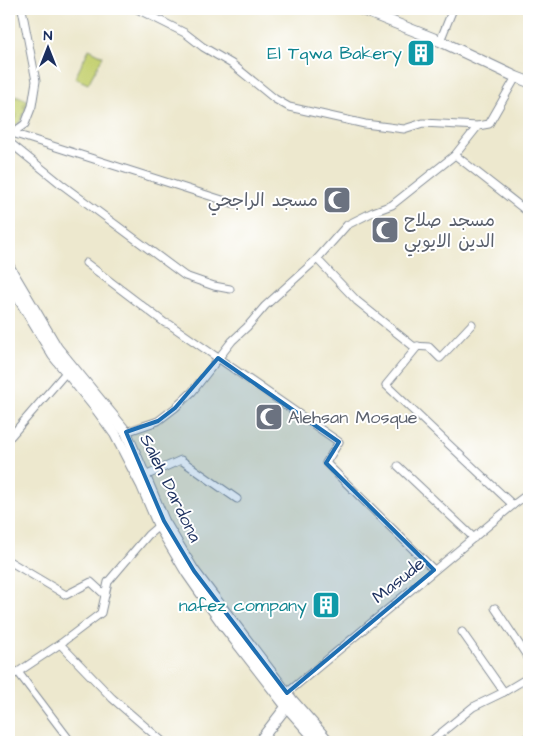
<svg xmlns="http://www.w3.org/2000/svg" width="538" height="751" font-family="'Architects Daughter','Playpen Sans Arabic',sans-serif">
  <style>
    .cemetery { fill: url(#cemetery-stones); stroke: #708069 }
    .pitch { fill: #c6d274; stroke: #708069 }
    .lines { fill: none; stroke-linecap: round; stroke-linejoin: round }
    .street-casing { stroke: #848c96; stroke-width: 9 }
    .secondary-casing { stroke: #848c96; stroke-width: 12 }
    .highway-casing { stroke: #848c96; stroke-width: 15 }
    .street { stroke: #fff; stroke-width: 7 }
    .secondary { stroke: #fff; stroke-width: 10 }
    .highway { stroke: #fff; stroke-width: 12 }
    .marked { fill: #1f6fb2; fill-opacity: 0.2; stroke: #1f6fb2; stroke-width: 4; stroke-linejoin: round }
    .labels { text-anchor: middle; stroke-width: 4; stroke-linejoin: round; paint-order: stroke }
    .culture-label { font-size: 18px; fill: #0d838f; stroke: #fff; text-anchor: end }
    .worship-label { font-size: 18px; fill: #5b616d; stroke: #fff; text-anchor: start }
    .street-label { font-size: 18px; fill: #1b2f5e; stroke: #fff }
  </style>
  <defs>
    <pattern id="cemetery-stones" width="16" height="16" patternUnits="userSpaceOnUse" patternTransform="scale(1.25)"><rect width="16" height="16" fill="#c6d274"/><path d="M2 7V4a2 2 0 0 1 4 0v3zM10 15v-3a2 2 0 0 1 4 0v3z" fill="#aab567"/></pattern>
  </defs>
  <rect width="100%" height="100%" fill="#fff"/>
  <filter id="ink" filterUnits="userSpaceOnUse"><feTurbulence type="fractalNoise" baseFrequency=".02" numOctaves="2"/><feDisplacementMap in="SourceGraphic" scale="10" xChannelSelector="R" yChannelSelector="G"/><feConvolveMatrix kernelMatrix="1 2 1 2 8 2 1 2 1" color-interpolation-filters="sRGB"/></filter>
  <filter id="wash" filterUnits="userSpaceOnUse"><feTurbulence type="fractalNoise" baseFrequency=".0096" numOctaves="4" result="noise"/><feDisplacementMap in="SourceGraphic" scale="20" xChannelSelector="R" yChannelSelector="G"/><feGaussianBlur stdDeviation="1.12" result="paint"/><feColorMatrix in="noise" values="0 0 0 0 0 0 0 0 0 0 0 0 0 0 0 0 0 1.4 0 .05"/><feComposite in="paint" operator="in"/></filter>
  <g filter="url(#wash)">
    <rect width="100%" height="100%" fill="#ede8ce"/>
    <polygon class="cemetery" points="9,92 29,101 20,122 9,129"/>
    <polygon class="pitch" points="89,49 103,56 88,84 75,78"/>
  </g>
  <g filter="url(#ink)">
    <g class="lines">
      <defs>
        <g id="street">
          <polyline points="137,9 185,33 203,47 232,64 275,99 289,107 365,124 404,129 423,123 478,126"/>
          <polyline points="440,41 453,9"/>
          <polyline points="12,133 235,204"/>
          <polyline points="11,134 25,124 32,106 36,81 22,9"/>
          <polyline points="9,142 61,184 185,276 214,286 230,289"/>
          <polyline points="455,155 529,213"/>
          <polyline points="317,259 357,301 413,346 429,347 440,358 472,324"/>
          <polyline points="86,263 165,323 169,324 339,442 326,463 434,570"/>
          <polyline points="418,346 386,385 513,505"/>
          <polyline points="126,432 158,421 175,408 192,392 232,341 247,327 265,306 317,259 347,225 373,212 392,205 455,155 478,126 489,124 516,77"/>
          <polyline points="9,435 11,436 69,369"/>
          <polyline points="398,466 474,538"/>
          <polyline points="145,476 181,460 237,499"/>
          <polyline points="9,561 66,595 91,582 105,595"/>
          <polyline points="495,608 529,659"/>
          <polyline points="462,632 504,692"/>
          <polyline points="60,644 112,698 163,742"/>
          <polyline points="9,677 18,672"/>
          <polyline points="287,693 513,505 529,493"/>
          <polyline points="71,742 18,672 60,644 101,613 108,582 148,535 162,523"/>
          <polyline points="430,742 473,707 504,692 529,677"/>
        </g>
        <g id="secondary">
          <polyline points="360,9 440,41 516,77 529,82"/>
          <polyline points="9,267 57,348 126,432 164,521 194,571 292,700 329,742"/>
          <polyline points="9,282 53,355 96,408 115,434 142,486 159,526 187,573 224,626 286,706 318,742"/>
          <polyline points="259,742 290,702"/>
        </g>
        <polyline id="highway" points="527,742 529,741"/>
      </defs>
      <use href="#street" class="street-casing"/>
      <use href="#secondary" class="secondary-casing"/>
      <use href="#highway" class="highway-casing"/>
      <use href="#street" class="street"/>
      <use href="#secondary" class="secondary"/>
      <use href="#highway" class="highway"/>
    </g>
  </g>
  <path class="marked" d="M218,358L339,442L326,463L434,570L287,693L194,571L164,521L126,432L158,421L175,408Z"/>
  <defs>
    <symbol id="building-square" viewBox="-11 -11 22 22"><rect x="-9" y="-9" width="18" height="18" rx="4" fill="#0f9aa8" stroke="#fff"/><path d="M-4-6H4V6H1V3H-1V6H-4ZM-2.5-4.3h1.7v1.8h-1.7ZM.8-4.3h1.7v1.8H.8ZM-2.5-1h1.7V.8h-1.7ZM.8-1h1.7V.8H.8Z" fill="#fff"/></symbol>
    <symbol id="mosque-square" viewBox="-11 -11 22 22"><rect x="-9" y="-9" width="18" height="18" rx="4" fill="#6b7280" stroke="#fff"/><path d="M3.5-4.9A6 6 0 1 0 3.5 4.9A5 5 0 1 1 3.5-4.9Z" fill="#fff"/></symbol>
  </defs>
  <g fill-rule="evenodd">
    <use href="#building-square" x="405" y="37" width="32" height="32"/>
    <use href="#mosque-square" x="321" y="184" width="32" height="32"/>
    <use href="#mosque-square" x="369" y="214" width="32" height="32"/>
    <use href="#mosque-square" x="253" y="401" width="32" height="32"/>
    <use href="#building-square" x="310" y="589" width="32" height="32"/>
  </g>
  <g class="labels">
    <g class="culture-label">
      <text x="402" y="59">El Tqwa Bakery</text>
      <text x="307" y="611">nafez company</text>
    </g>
    <g class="worship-label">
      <text x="318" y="206" text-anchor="end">مسجد الراجحي</text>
      <text x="404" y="226">مسجد صلاح<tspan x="404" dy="21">الدين الايوبي</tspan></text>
      <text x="288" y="423">Alehsan Mosque</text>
    </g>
    <g class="street-label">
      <text transform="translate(171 488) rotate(64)" y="6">Saleh Dardona</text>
      <text transform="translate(398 580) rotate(-39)" y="6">Masude</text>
    </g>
  </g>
  <rect width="538" height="751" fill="none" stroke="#fff" stroke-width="30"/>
  <g transform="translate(48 48)" stroke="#ffffff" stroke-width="4" paint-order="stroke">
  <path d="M0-4L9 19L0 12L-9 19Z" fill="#1b2f5e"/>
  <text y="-8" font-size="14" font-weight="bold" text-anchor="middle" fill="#1b2f5e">N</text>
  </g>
</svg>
